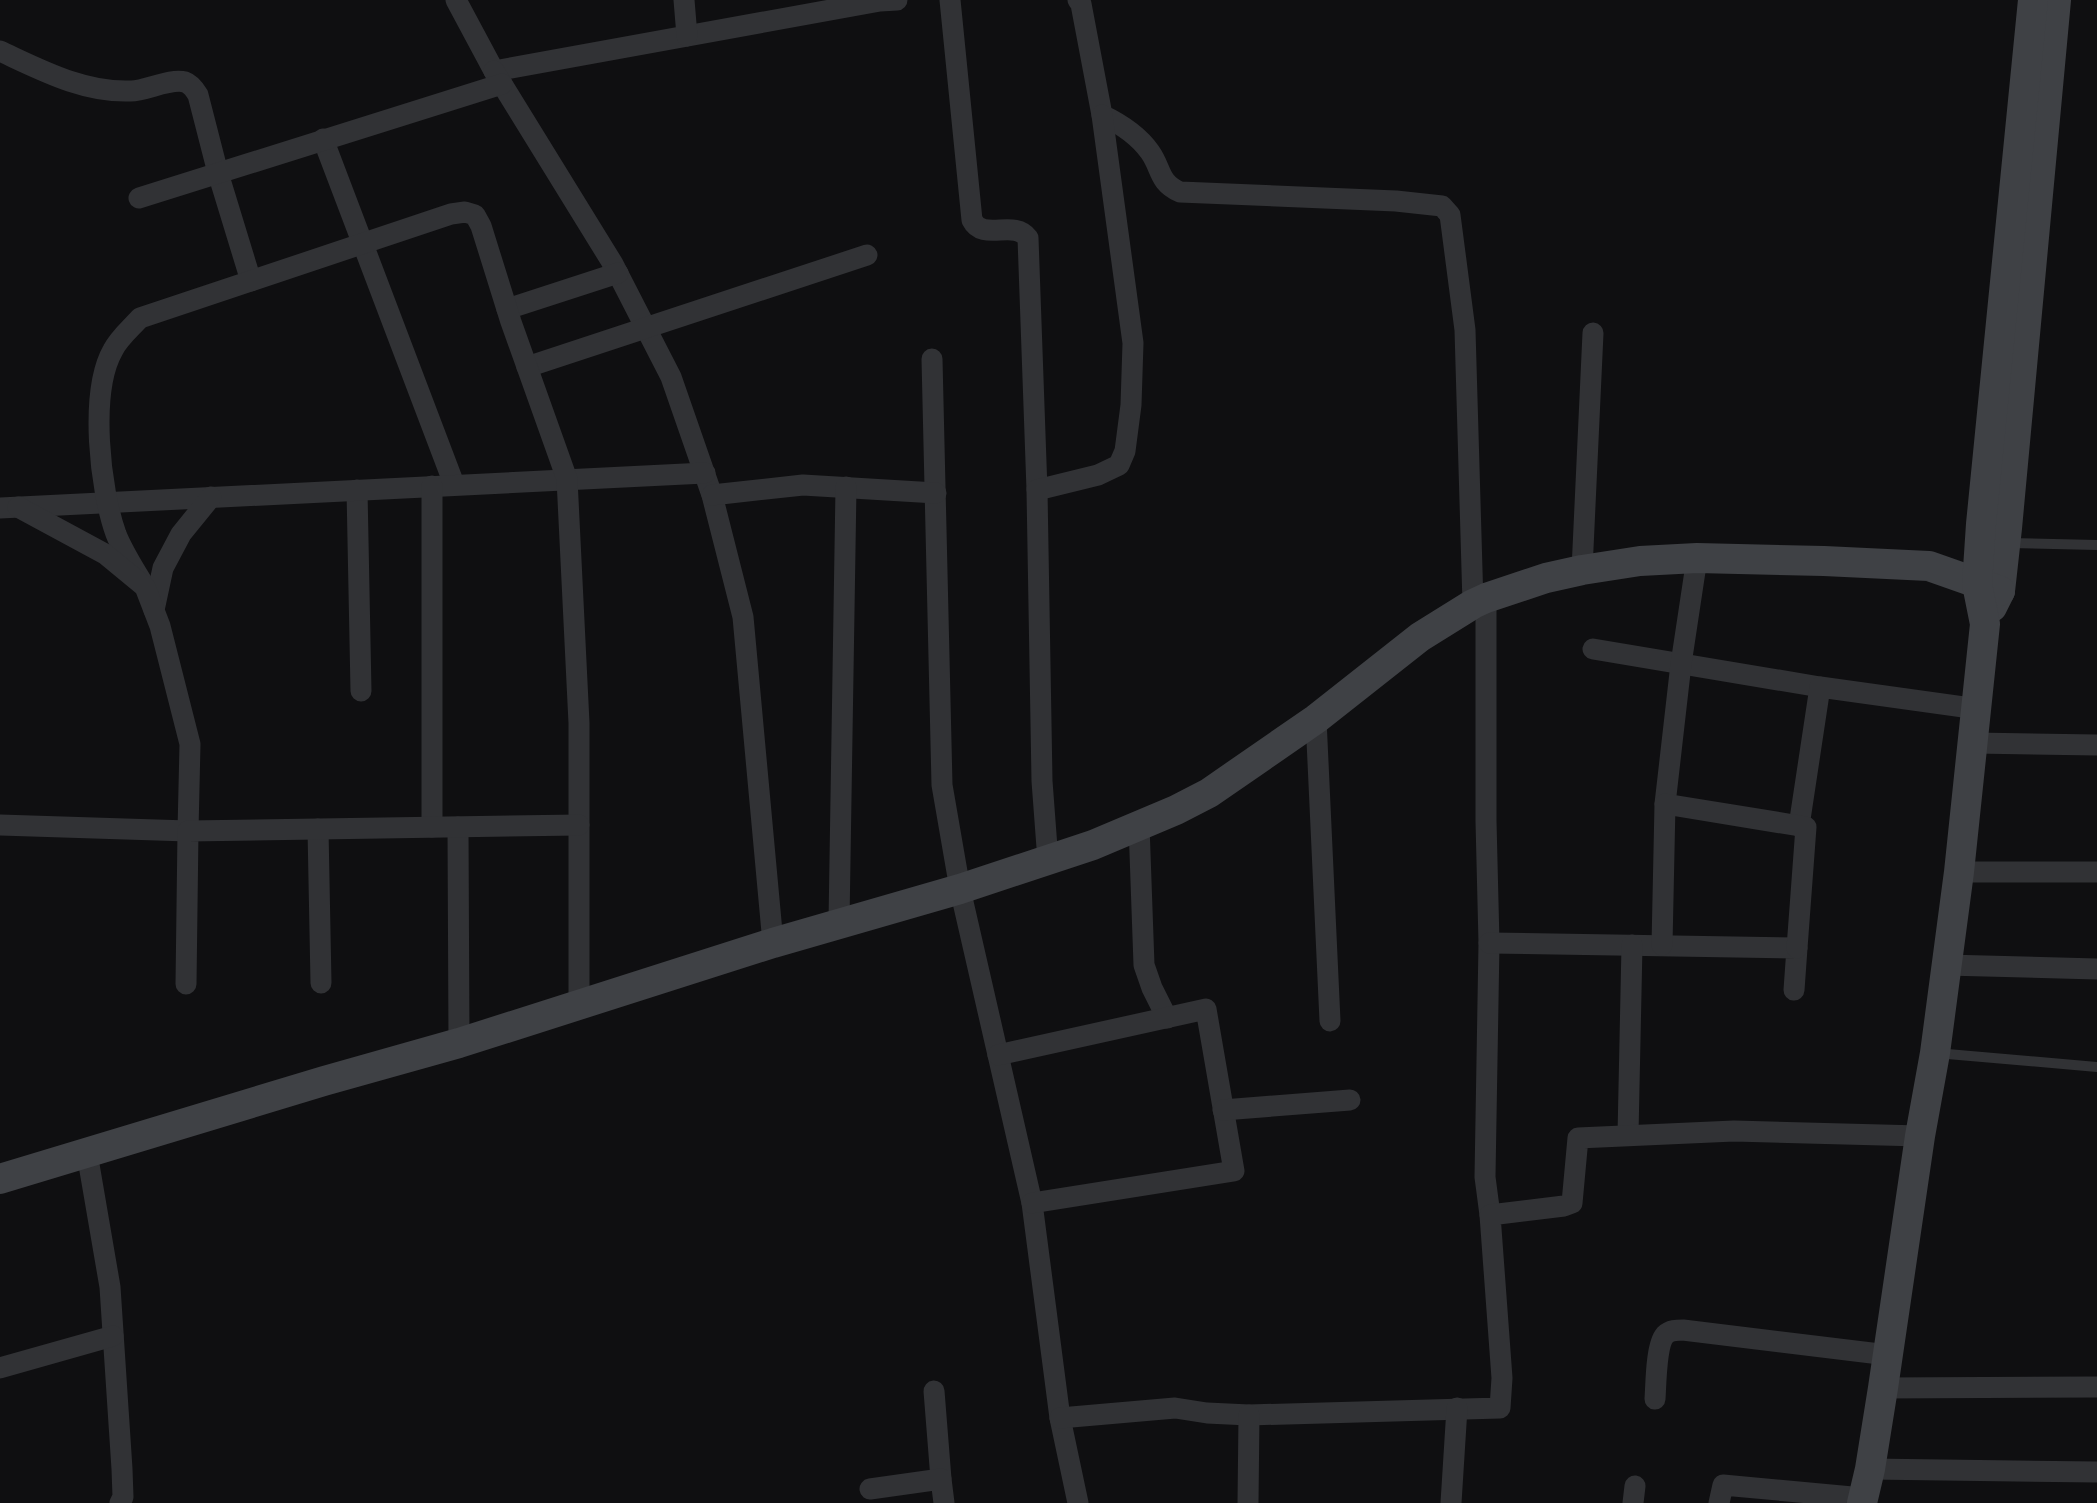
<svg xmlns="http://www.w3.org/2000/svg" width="2097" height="1503" font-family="Cabin,sans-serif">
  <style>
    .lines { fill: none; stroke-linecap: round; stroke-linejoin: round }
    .lane { stroke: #313235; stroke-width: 10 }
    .street { stroke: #313235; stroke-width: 21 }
    .secondary { stroke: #3f4145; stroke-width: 30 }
  </style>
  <rect width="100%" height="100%" fill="#0f0f11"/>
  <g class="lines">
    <g class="lane">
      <polyline points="2009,543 2097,545"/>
      <polyline points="1936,1053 2097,1067"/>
    </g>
    <g class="street">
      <polyline points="456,0 494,71 880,1 897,0"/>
      <polyline points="684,0 687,36"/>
      <path d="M950,0L972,220C983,242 1014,219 1028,238L1037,490"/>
      <path d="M1078,0L1081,4L1102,115C1121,124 1138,135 1150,152C1162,169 1158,182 1180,192L1396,201L1442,206L1450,215L1465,330L1473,604"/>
      <path d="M0,51C41,70 84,93 131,91C146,91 170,78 185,82C191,84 195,90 198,95L218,173L251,281"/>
      <polyline points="494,71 613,264 671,377 712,495 743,617 773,943"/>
      <polyline points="323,139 454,484"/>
      <polyline points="139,198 502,84"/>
      <polyline points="507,309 618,273"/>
      <polyline points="932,359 942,785 960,889 1032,1203 1060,1418 1078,1503"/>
      <polyline points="527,367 867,255"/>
      <polyline points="357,490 361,691"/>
      <polyline points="712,495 803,485 936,493"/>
      <polyline points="0,508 705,473"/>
      <polyline points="1582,570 1593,333"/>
      <path d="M145,587C135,570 123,552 116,534C100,490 89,392 113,350C119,338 131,328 140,318L451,214L465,212L475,215L481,226L511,322L567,479L579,723V1006"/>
      <polyline points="1486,598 1486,821 1489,943 1485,1177 1490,1215"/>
      <polyline points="154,610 163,568 181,534 211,497"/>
      <polyline points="1593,649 1820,687"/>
      <polyline points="1316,719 1330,1021"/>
      <polyline points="1974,743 2097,745"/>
      <polyline points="1665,804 1681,664 1697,558"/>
      <polyline points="0,825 188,831 190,744 160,626 145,587 105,554 18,507"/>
      <polyline points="1139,825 1144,965 1152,988 1167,1018"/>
      <polyline points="1799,826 1820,687 1978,709"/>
      <polyline points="432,827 432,486"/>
      <polyline points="458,827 459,1043"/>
      <polyline points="318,829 321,983"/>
      <polyline points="1048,861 1042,781 1037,490 1098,475 1119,465 1125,451 1131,405 1133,343 1102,115"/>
      <polyline points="1959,872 2097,872"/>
      <polyline points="839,922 846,487"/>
      <polyline points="1489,943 1797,948 1794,990"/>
      <polyline points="1662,945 1665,804 1806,827 1797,948"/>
      <polyline points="1946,965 2097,969"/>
      <polyline points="186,984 188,831 579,825"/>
      <polyline points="998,1055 1206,1009 1234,1171 1032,1203"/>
      <polyline points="1223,1110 1350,1100"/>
      <polyline points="1628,1135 1632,945"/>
      <polyline points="87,1153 110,1287 122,1469 123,1497 120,1503"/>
      <polyline points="0,1368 113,1336"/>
      <polyline points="1883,1388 2097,1387"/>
      <polyline points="934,1391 941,1479"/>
      <path d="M1655,1399C1656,1385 1656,1345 1665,1335C1670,1330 1677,1330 1683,1330L1888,1355"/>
      <polyline points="1060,1418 1175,1408 1207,1413 1249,1415 1500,1408 1502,1378 1490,1215 1564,1206 1572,1203 1578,1138 1734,1131 1920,1136"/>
      <polyline points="1870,1469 2097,1472"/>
      <polyline points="870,1489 941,1479 944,1503"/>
      <polyline points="1248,1503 1249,1415"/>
      <polyline points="1451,1503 1457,1408"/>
      <polyline points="1633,1503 1635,1486"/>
      <polyline points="1719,1503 1723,1485 1863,1498"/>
    </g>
    <g class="secondary">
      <polyline points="1992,607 2000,591 2007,528 2056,0"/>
      <polyline points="0,1179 324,1081 459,1043 773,943 960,889 1093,845 1176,810 1209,793 1316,719 1420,637 1473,604 1486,598 1546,578 1582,570 1640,561 1697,558 1824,561 1929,566 2000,591"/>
      <polyline points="1862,1503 1870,1469 1883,1388 1920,1136 1935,1053 1959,872 1985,624 1977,584 1981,524 2033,0"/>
    </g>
  </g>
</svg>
